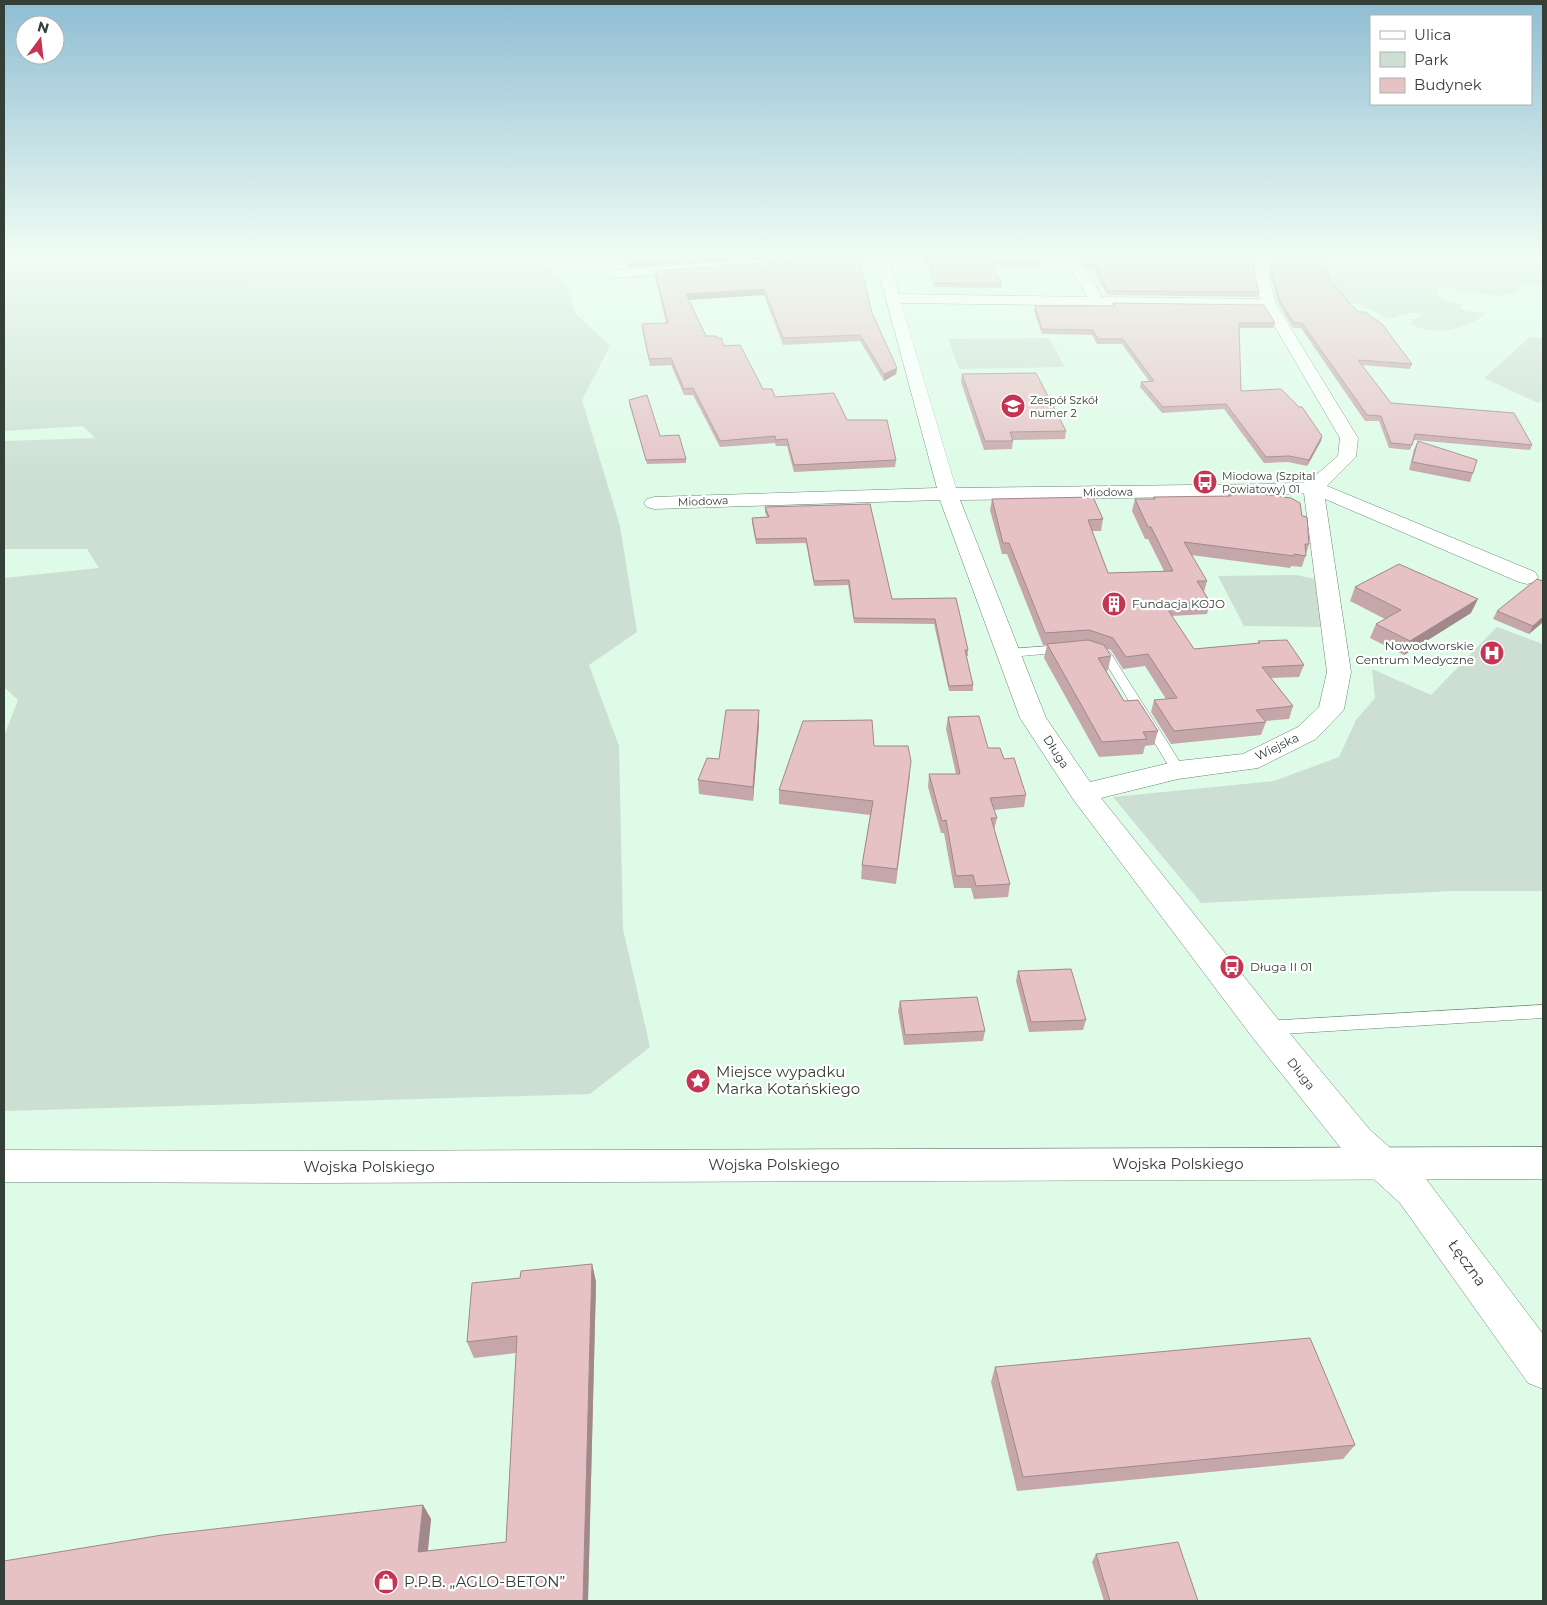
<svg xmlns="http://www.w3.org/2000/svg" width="1547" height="1605" font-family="Montserrat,sans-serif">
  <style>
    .green { fill: #ccdfd2 }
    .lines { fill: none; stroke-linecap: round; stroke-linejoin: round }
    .lane-casing { stroke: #6c8674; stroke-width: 1 }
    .street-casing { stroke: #6c8674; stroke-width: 1 }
    .secondary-casing { stroke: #6c8674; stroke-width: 1 }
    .lane { fill: #fff; fill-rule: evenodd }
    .street { fill: #fff; fill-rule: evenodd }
    .secondary { fill: #fff; fill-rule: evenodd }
    .wall { fill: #c6a7a9 }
    .shaded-wall { fill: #a1888a }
    .building { fill: #e6c2c5; stroke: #a1888a }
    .labels { text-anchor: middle; stroke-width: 4.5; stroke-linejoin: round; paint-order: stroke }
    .far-poi-label { font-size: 11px; fill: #343f37; stroke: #fff; text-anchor: start }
    .far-street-label { font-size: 11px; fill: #343f37; stroke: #fff }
    .poi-label { font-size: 12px; fill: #343f37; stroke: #fff; text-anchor: start }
    .street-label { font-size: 12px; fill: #343f37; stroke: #fff }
    .near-poi-label { font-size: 15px; fill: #343f37; stroke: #fff; text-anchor: start }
    .near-street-label { font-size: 15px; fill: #343f37; stroke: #fff }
  </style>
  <rect width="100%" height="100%" fill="#ddfbe6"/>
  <g class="green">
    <polygon points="4,257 535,257 567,286 575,313 610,346 582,400 620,526 637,632 589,665 619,746 623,929 650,1047 590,1094 4,1111 4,736 18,700 4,687 4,578 99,568 87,549 4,549 4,441 95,438 83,426 4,431"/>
    <path d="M1321,257H1543V286L1525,284C1521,287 1517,291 1512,293C1497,300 1456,287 1437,288V293L1442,299L1462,304L1460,308L1464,311L1486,313C1467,330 1433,337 1411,324L1413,320L1422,315C1412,310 1400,316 1389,319L1360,304L1344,303L1326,283Z"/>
    <polygon points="1530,337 1543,338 1543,400 1538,403 1484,378"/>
    <polygon points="1049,338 1065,367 959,369 948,339"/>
    <polygon points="1296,575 1315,579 1322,627 1244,626 1218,576"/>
    <polygon points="1497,627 1543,644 1543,891 1453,891 1201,903 1113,797 1274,781 1339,757 1356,720 1375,698 1372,669 1431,695"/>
  </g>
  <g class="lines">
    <defs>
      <g id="lane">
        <polygon points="1063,645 1067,646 1069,649 1067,652 1009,657 1003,653 1009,649"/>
        <polygon points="1096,648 1110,652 1185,770 1183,773 1173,773 1102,657 1092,655 1090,652"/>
        <polygon points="1543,1005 1543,1018 1266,1035 1260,1033 1258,1028 1260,1023 1266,1021"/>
      </g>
      <path id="street" d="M789,257H888L899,294L1087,297L1064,257H1078L1102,297L1260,299L1255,277V257H1269V277L1276,304L1358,438L1356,457L1327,486L1535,572L1538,577L1535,582L1527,584L1519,582L1325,499L1351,672L1344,709L1340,714L1316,739L1258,768L1178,779L1101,798L1277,1018L1370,1130L1426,1179L1543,1334V1389L1528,1383L1400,1203L1344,1152L1253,1038L1073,799L1020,718L940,500L654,509L647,507L644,503L647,499L654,497L937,488L876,262L789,265L613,278L606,274L613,270ZM901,303L1264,308L1340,438L1338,456L1308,482L1271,484L956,488ZM1304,493L1327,672L1319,707L1298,727L1243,754L1178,761L1090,782L1046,718L960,500L1271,496Z"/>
      <polygon id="secondary" points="1543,1147 1543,1179 308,1183 4,1182 4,1150 308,1151"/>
    </defs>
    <use href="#lane" class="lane-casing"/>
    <use href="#street" class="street-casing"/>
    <use href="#secondary" class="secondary-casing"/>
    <use href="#lane" class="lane"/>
    <use href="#street" class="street"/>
    <use href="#secondary" class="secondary"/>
  </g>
  <g class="wall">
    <polygon points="586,257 766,257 630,267 624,259 587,261"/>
    <polygon points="923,257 1039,257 1040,264 1039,269 992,267 1002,284 1001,288 934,287 929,265 926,265"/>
    <polygon points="1084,257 1254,257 1254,272 1259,292 1258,297 1107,295 1094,269 1087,268 1085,265"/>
    <polygon points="1271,257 1323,257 1330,281 1358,312 1412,364 1410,369 1362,365 1391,403 1532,445 1530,450 1414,440 1410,450 1389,448 1379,421 1365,421 1301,328 1293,328 1278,303 1271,277"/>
    <polygon points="789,261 872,313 897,368 896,374 884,381 860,341 783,345 764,295 689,300 706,336 717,338 763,389 775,397 847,420 896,460 895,467 794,472 787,446 776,446 775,443 720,447 693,395 684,395 671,365 650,366 642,330 642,324 666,323 655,277 655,271"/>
    <polygon points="1113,303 1275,323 1273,328 1239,328 1241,391 1322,436 1321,441 1307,466 1288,462 1264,463 1224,409 1162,413 1140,387 1141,382 1149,381 1122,344 1097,344 1092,335 1042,334 1034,311 1035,306 1113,306"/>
    <polygon points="962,374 1066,431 1065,439 1013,440 1012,449 984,450 961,382"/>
    <polygon points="629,400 660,436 686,459 686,463 647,464 629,404"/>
    <polygon points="1418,441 1473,473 1470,482 1409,470 1414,449"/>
    <polygon points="1229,492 1262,494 1302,516 1309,544 1302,567 1291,566 1290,568 1191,555 1207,581 1204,592 1210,602 1207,614 1171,616 1194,649 1258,644 1258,641 1304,665 1299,677 1271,678 1293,706 1289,719 1265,721 1266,722 1261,735 1171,744 1151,712 1154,700 1166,699 1145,666 1123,669 1111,650 1107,649 1111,656 1108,670 1106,671 1124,701 1158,731 1154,745 1145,746 1143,754 1099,757 1044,658 1047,645 1043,645 1007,554 1002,554 990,510 992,499 1103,519 1101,531 1092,531 1108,573 1164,571 1148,539 1145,539 1132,511 1135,499 1153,499 1154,497 1228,496"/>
    <polygon points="765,507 892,599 956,598 968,650 968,656 966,656 973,685 973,691 949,691 934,624 854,623 848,585 814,586 806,543 756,544 752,523 752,518 767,517 765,512"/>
    <polygon points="1543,581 1543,622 1529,634 1493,619 1497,611"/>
    <polygon points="1355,587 1471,613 1404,655 1370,638 1376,624 1385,619 1350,601"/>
    <polygon points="759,710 759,724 753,801 699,794 698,780 719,759"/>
    <polygon points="948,717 988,748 1004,759 1026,795 1024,807 994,810 997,818 994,830 1010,884 1008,897 974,899 971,888 954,888 944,833 941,833 928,787 929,774 956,774 946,729"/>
    <polygon points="874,746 910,775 896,884 861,879 862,865 870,815 779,804 779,790"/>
    <polygon points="1018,971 1086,1020 1083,1030 1029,1032 1016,981"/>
    <polygon points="900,1001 985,1031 983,1041 904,1045 898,1011"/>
    <polygon points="592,1264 596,1282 588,1601 4,1601 423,1505 431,1519 428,1551 506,1542 516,1353 474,1358 467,1342 520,1278"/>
    <polygon points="995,1367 1355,1445 1343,1459 1017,1491 991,1382"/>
    <polygon points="1096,1554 1198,1601 1104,1601 1092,1562"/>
  </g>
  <g class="shaded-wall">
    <polygon points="713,257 766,257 630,267 629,263"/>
    <polygon points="764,289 764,295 686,300 686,294"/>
    <polygon points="897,368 896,374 884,381 884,374"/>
    <polygon points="1322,436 1321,441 1307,466 1309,460"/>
    <polygon points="1478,599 1471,613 1404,655 1410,641"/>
    <polygon points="1543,617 1543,622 1529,634 1533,626"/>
    <polygon points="759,710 759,724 753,801 753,787"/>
    <polygon points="592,1264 596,1282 588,1601 583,1601"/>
    <polygon points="423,1505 431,1519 426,1566 418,1552"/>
  </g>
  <g class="building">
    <polygon points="625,257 713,257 629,263"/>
    <polygon points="925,257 1039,257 1040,264 989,262 1002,284 934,283 929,260 926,260"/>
    <polygon points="1085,257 1254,257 1254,272 1259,292 1107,291 1095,264 1088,264 1086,261"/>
    <polygon points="1272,257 1323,257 1330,281 1358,312 1365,312 1382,324 1412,364 1358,360 1391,403 1514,413 1532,445 1415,434 1412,445 1391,443 1381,416 1367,415 1302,323 1294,323 1279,299 1272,272"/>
    <polygon points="859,259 872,313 897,368 884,374 860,335 783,338 764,289 686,294 706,336 716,336 717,338 721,338 724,346 740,345 763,389 772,389 775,397 834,393 847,420 887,420 896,460 794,465 787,439 776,440 775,436 720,441 693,388 684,389 671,358 649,359 642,324 668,323 655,271 789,261"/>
    <polygon points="1113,303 1264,305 1275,323 1239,323 1241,391 1281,389 1299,407 1302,407 1322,436 1309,460 1289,456 1266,457 1226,404 1163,407 1141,382 1154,381 1123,339 1098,339 1093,330 1042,329 1035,306 1115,306"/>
    <polygon points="1036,373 1066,431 1010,432 1013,441 985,441 962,374"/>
    <polygon points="647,395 660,436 679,435 686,459 646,460 629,400"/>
    <polygon points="1418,441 1477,460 1473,473 1412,462"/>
    <polygon points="1229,492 1262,492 1262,494 1291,498 1300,503 1302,516 1307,517 1309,544 1305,544 1306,556 1294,554 1294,556 1184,542 1207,581 1197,581 1210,602 1164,604 1194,649 1260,643 1258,641 1287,640 1304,665 1262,667 1293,706 1256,710 1266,722 1174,731 1154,700 1177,698 1148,654 1126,657 1113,638 1089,630 1045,633 1009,543 1003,543 992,499 1093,497 1103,519 1088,520 1108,573 1173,571 1151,527 1148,527 1135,499 1155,499 1154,497 1231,496"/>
    <polygon points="870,504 892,599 956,598 968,650 965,650 973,685 949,686 935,619 854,618 849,580 814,581 806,538 756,539 752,518 769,517 765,507"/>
    <polygon points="1399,564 1478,599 1410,641 1376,624 1401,610 1355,587"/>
    <polygon points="1537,579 1543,581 1543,617 1533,626 1497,611"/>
    <polygon points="1088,640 1104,645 1111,656 1098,658 1124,701 1138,700 1158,731 1143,732 1147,739 1102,742 1047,644"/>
    <polygon points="726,710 759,710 753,787 698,780 707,758 719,759"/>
    <polygon points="979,716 988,748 1000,748 1004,759 1014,758 1026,795 990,798 997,818 991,818 1010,884 976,886 973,875 956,876 946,820 942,821 929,774 960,774 948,717"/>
    <polygon points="872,720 874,746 908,746 911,761 897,869 862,865 873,801 779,790 803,721"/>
    <polygon points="1071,969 1086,1020 1031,1022 1018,971"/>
    <polygon points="977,997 985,1031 905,1035 900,1001"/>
    <polygon points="592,1264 583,1601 4,1601 4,1561 162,1535 423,1505 418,1552 506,1542 517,1336 467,1342 472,1283 520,1278 521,1271"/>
    <polygon points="1310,1338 1355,1445 1023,1477 995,1367"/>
    <polygon points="1178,1542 1198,1601 1110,1601 1096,1554"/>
  </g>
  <linearGradient id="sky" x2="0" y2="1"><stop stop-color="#8fbdd3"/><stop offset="0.53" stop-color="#f0fdf4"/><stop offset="1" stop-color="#f0fdf4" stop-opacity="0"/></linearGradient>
  <rect width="1547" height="482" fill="url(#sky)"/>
  <defs>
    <symbol id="school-disc" viewBox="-11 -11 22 22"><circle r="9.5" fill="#c53553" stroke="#fff"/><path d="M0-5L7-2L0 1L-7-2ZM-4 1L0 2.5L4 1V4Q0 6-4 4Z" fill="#fff"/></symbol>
    <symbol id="bus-disc" viewBox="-11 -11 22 22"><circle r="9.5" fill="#c53553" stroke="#fff"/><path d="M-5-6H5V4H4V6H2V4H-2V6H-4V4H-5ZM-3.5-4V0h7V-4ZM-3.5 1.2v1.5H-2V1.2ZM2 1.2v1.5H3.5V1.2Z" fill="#fff"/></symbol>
    <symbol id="building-disc" viewBox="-11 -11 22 22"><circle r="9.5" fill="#c53553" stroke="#fff"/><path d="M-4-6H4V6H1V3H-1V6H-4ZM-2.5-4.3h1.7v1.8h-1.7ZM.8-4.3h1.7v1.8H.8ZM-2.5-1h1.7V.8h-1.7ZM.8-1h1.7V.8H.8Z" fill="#fff"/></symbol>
    <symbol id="hospital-disc" viewBox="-11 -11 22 22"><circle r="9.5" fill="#c53553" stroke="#fff"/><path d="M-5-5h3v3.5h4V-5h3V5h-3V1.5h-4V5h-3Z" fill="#fff"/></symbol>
    <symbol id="sight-disc" viewBox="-11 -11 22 22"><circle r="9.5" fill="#c53553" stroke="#fff"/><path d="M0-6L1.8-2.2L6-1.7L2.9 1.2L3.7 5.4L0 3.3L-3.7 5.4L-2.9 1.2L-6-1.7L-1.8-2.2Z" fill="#fff"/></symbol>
    <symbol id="shop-disc" viewBox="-11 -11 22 22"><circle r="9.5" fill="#c53553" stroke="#fff"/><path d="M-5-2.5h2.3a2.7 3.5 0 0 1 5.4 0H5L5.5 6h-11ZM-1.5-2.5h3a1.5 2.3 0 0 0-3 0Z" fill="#fff"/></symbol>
  </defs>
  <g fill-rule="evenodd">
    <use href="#school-disc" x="999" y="392" width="28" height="28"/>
    <use href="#bus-disc" x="1191" y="468" width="28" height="28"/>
    <use href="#building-disc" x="1100" y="590" width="28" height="28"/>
    <use href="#hospital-disc" x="1478" y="639" width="28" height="28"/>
    <use href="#bus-disc" x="1218" y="953" width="28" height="28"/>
    <use href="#sight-disc" x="684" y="1067" width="28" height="28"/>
    <use href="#shop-disc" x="372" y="1568" width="28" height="28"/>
  </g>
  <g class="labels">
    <g class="far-poi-label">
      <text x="1030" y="404">Zespół Szkół<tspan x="1030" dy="13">numer 2</tspan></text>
      <text x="1222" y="480">Miodowa (Szpital<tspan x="1222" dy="13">Powiatowy) 01</tspan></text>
    </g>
    <g class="far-street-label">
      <text transform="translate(1108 492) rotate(-1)" y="4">Miodowa</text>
      <text transform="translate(703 501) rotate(-2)" y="4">Miodowa</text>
    </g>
    <g class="poi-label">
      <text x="1132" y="608">Fundacja KOJO</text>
      <text x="1474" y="650" text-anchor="end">Nowodworskie<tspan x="1474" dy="14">Centrum Medyczne</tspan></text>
      <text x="1250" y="971">Długa II 01</text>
    </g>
    <g class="street-label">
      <text transform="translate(1277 747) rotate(-26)" y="4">Wiejska</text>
      <text transform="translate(1056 752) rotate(57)" y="4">Długa</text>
      <text transform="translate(1301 1074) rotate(52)" y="4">Długa</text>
    </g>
    <g class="near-poi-label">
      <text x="716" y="1077">Miejsce wypadku<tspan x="716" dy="17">Marka Kotańskiego</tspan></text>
      <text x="404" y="1587">P.P.B. „AGLO-BETON”</text>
    </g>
    <g class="near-street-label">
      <text x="1178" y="1169">Wojska Polskiego</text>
      <text x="774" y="1170">Wojska Polskiego</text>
      <text x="369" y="1172">Wojska Polskiego</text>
      <text transform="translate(1467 1263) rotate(54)" y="5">Łęczna</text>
    </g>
  </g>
  <rect width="1547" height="1605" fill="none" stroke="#343f37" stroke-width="10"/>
  <rect x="1370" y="15" width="162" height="90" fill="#ffffff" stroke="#aeb2af"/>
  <rect x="1380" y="31" width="25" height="8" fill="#ffffff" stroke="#aeb2af"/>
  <text x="1414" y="40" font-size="15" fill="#343f37">Ulica</text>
  <rect x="1380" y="52" width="25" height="15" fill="#ccdfd2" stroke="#aeb2af"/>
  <text x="1414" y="65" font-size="15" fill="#343f37">Park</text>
  <rect x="1380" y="78" width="25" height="15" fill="#e6c2c5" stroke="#aeb2af"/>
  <text x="1414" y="90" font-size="15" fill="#343f37">Budynek</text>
  <g transform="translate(40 40) rotate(15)"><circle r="24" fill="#ffffff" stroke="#aeb2af"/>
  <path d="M0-4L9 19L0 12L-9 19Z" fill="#c53553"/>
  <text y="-8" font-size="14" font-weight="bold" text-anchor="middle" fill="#343f37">N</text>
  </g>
</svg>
